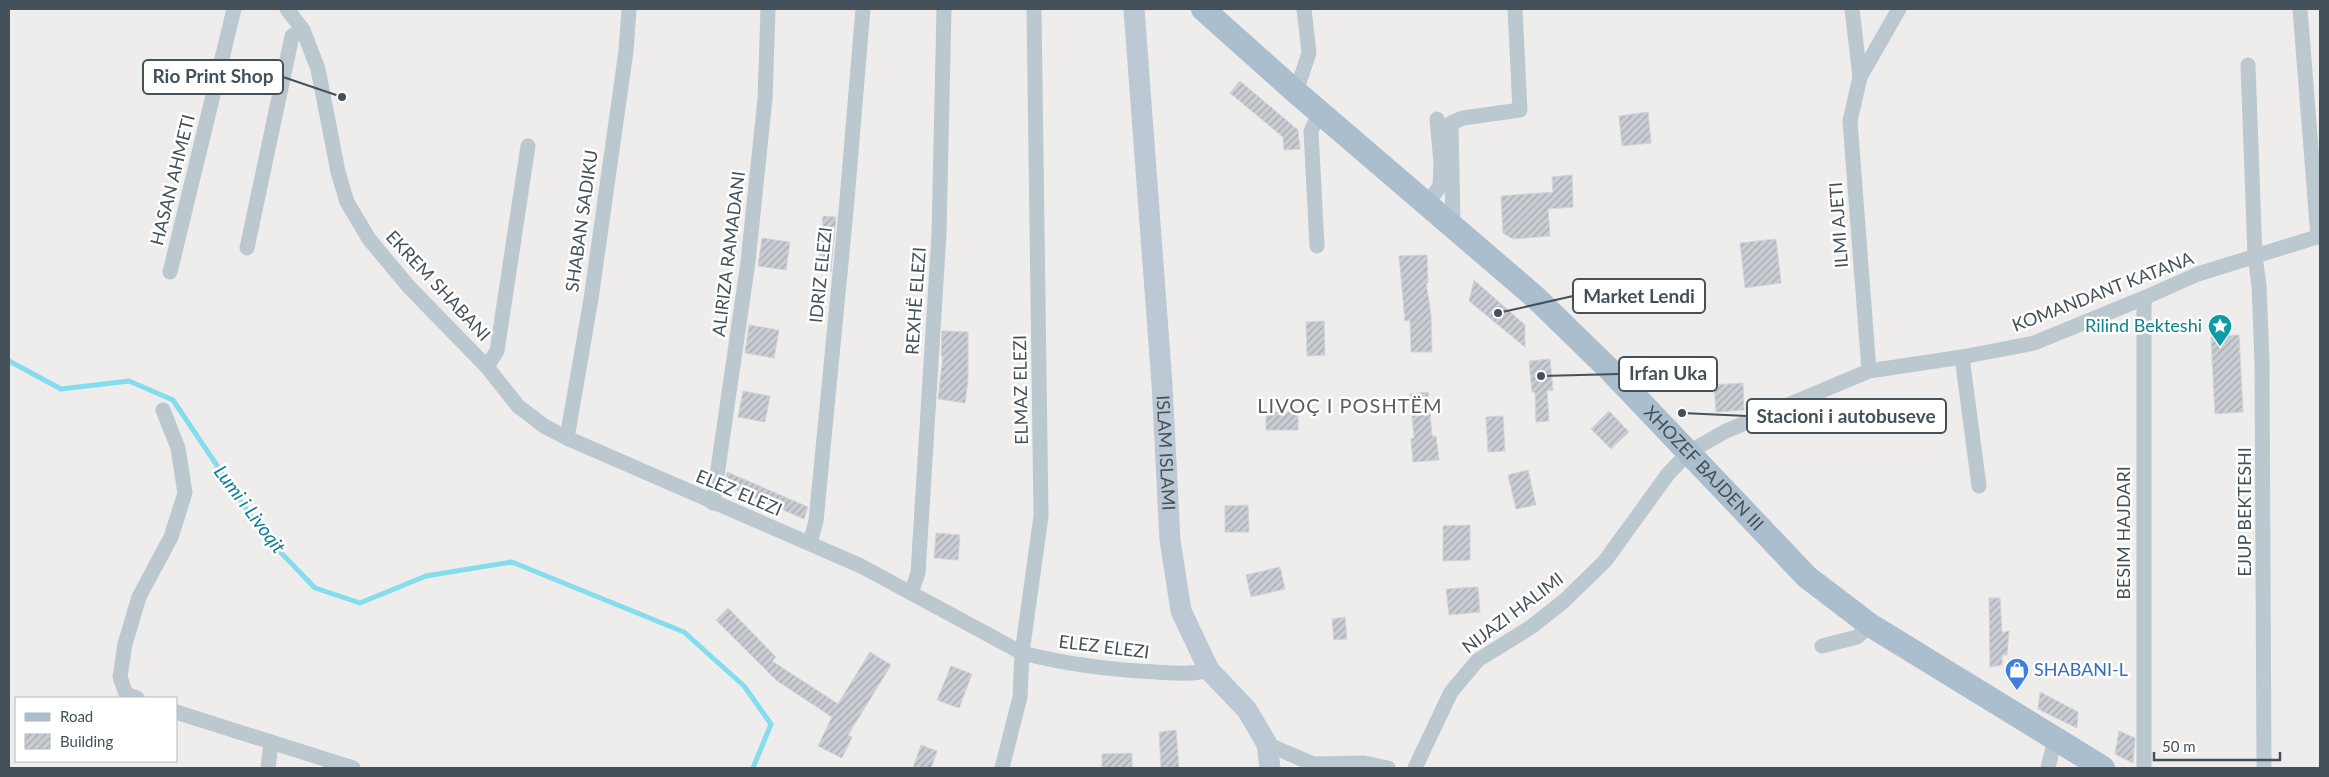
<svg xmlns="http://www.w3.org/2000/svg" width="2329" height="777" font-family="Lato,sans-serif">
  <style>
    .lines { fill: none; stroke-linecap: round; stroke-linejoin: round }
    .stream { stroke: #84ddee; stroke-width: 5 }
    .building { fill: url(#building-hatch); stroke: #d0d3d9 }
    .street { stroke: #bcc8d0; stroke-width: 15 }
    .secondary { stroke: #bcc9d4; stroke-width: 21 }
    .primary { stroke: #abbecd; stroke-width: 24 }
    .labels { text-anchor: middle; stroke-width: 5; stroke-linejoin: round; paint-order: stroke }
    .street-label { font-size: 18px; fill: #44515a; stroke: #fff }
    .culture-label { font-size: 18px; fill: #0d838f; stroke: #fff; text-anchor: end }
    .shop-label { font-size: 18px; fill: #366cbe; stroke: #fff; text-anchor: start }
    .water-label { font-size: 19px; font-style: italic; fill: #097d93; stroke: #fff }
    .quarter-label { font-size: 20px; letter-spacing: 1px; fill: #595d62; stroke: #fff }
    .leader { fill: none; stroke: #44515a; stroke-width: 2 }
    .callout-dot { fill: #44515a; stroke: #fff; stroke-width: 2 }
    .callout { fill: #fff; stroke: #44515a; stroke-width: 2 }
    .callout-label { font-size: 19px; text-anchor: middle; font-weight: bold; fill: #44515a }
  </style>
  <defs>
    <pattern id="building-hatch" width="6" height="6" patternUnits="userSpaceOnUse" patternTransform="scale(1.25)"><rect width="6" height="6" fill="#c9ccd2"/><path d="M-1 1l2-2M0 6l6-6M5 7l2-2" fill="none" stroke="#a5a8ad"/></pattern>
  </defs>
  <rect width="100%" height="100%" fill="#efecec"/>
  <g class="lines">
    <polyline class="stream" points="9,361 61,389 129,381 173,400 263,534 315,588 360,603 426,576 512,562 684,632 744,686 771,724 753,768"/>
  </g>
  <g class="building">
    <polygon points="1240,81 1298,130 1300,149 1284,150 1283,137 1230,93"/>
    <polygon points="1648,112 1651,143 1622,146 1619,116"/>
    <polygon points="1572,175 1573,207 1548,209 1550,236 1513,239 1503,233 1501,196 1553,192 1552,177"/>
    <polygon points="823,216 836,217 831,272 818,271"/>
    <polygon points="762,238 790,242 786,270 758,266"/>
    <polygon points="1776,239 1781,283 1745,288 1740,243"/>
    <polygon points="1427,255 1428,283 1426,283 1431,315 1432,352 1411,352 1410,320 1405,321 1399,256"/>
    <polygon points="1474,280 1525,325 1525,347 1469,301"/>
    <polygon points="1324,321 1325,355 1307,356 1306,322"/>
    <polygon points="749,325 779,330 774,358 745,353"/>
    <polygon points="942,331 968,332 968,380 965,403 938,399 943,356 941,356"/>
    <polygon points="2239,335 2243,412 2215,414 2211,337"/>
    <polygon points="1550,359 1553,390 1547,391 1549,421 1536,422 1535,392 1532,392 1529,361"/>
    <polygon points="1743,383 1744,410 1716,412 1714,385"/>
    <polygon points="743,391 770,396 765,422 738,417"/>
    <polygon points="1428,392 1432,436 1436,436 1439,460 1413,462 1411,439 1414,438 1410,394"/>
    <polygon points="1609,411 1629,432 1611,449 1591,429"/>
    <rect x="1266" y="412" width="32" height="18"/>
    <polygon points="1503,416 1505,451 1488,452 1486,417"/>
    <polygon points="1528,470 1536,505 1516,509 1508,475"/>
    <polygon points="727,472 808,507 804,519 725,485"/>
    <polygon points="1248,505 1249,532 1225,532 1225,506"/>
    <polygon points="1470,525 1470,560 1443,561 1443,526"/>
    <polygon points="936,533 960,535 958,560 934,558"/>
    <polygon points="1280,567 1285,589 1251,597 1246,575"/>
    <polygon points="1478,587 1480,612 1449,615 1446,589"/>
    <polygon points="1989,598 2000,598 2002,633 2009,631 2007,655 2002,655 2002,665 1990,667"/>
    <polygon points="728,608 776,657 772,661 838,704 870,652 891,665 848,735 852,737 842,758 818,746 832,717 776,680 716,620"/>
    <polygon points="1345,617 1347,639 1334,640 1332,619"/>
    <polygon points="951,666 972,674 959,708 937,700"/>
    <polygon points="2040,692 2078,712 2077,728 2038,709"/>
    <polygon points="1176,730 1179,768 1161,768 1159,732"/>
    <polygon points="2119,731 2135,738 2133,763 2115,754"/>
    <polygon points="921,745 937,751 931,768 913,768"/>
    <polygon points="1132,753 1132,768 1102,768 1102,754"/>
  </g>
  <g class="lines">
    <g class="street">
      <path d="M287,9L303,30L318,69L338,172L347,202L369,239L409,287L487,367L518,406L544,426L567,438L861,566L1022,653C1066,664 1110,670 1156,672C1174,673 1191,675 1209,670"/>
      <polyline points="1852,9 1860,77"/>
      <polyline points="2300,9 2318,237"/>
      <polyline points="2248,65 2255,256 2259,285 2262,362 2264,768"/>
      <polyline points="1296,92 1309,53 1304,9"/>
      <polyline points="1427,204 1440,186 1441,163 1437,119"/>
      <polyline points="1453,225 1451,123 1463,118 1520,110 1515,9"/>
      <polyline points="1317,246 1311,131 1320,113"/>
      <polyline points="247,248 292,36 303,30"/>
      <polyline points="170,272 234,9"/>
      <polyline points="1962,357 1979,486"/>
      <polyline points="487,367 497,351 528,146"/>
      <polyline points="1869,371 1850,121 1860,77 1899,9"/>
      <polyline points="567,438 591,299 626,51 629,9"/>
      <polyline points="713,503 748,262 765,99 768,9"/>
      <polyline points="810,543 816,521 846,211 863,9"/>
      <polyline points="911,593 918,573 939,234 944,9"/>
      <polyline points="1822,646 1857,637 1870,625"/>
      <polyline points="137,698 126,694 120,677 125,644 139,597 171,537 185,493 178,448 163,410"/>
      <polyline points="176,712 353,768"/>
      <polyline points="1267,744 1313,764 1364,763 1388,768"/>
      <polyline points="268,768 271,743"/>
      <polyline points="1002,768 1020,697 1022,653 1041,516 1034,9"/>
      <polyline points="1415,768 1451,692 1478,660 1531,627 1564,601 1605,561 1668,474 1689,452 1726,431 1869,371 1962,357 2034,343 2144,298 2198,274 2320,236"/>
      <polyline points="2048,768 2055,739"/>
      <polyline points="2144,768 2144,298"/>
    </g>
    <path class="secondary" id="s1" d="M1134,9L1162,384L1170,540L1181,611L1209,670L1247,710L1267,744L1270,768"/>
    <path class="primary" id="s2" d="M1203,9L1296,92L1535,297L1611,371L1807,577L1870,625L2103,768"/>
  </g>
  <defs>
    <symbol id="sight-pin" viewBox="-11 -11 22 30"><path d="M0 17L-7.5 6A9.5 9.5 0 1 1 7.5 6Z" fill="#0f9aa8" stroke="#fff"/><path d="M0-6L1.8-2.2L6-1.7L2.9 1.2L3.7 5.4L0 3.3L-3.7 5.4L-2.9 1.2L-6-1.7L-1.8-2.2Z" fill="#fff"/></symbol>
    <symbol id="shop-pin" viewBox="-11 -11 22 30"><path d="M0 17L-7.5 6A9.5 9.5 0 1 1 7.5 6Z" fill="#3f7fe0" stroke="#fff"/><path d="M-5-2.5h2.3a2.7 3.5 0 0 1 5.4 0H5L5.5 6h-11ZM-1.5-2.5h3a1.5 2.3 0 0 0-3 0Z" fill="#fff"/></symbol>
  </defs>
  <g fill-rule="evenodd">
    <use href="#sight-pin" x="2206" y="312" width="28" height="38"/>
    <use href="#shop-pin" x="2003" y="656" width="28" height="38"/>
  </g>
  <g class="labels">
    <g class="street-label">
      <text transform="translate(173 180) rotate(-76)" y="6">HASAN AHMETI</text>
      <text transform="translate(582 221) rotate(-82)" y="6">SHABAN SADIKU</text>
      <text transform="translate(1839 225) rotate(-94)" y="6">ILMI AJETI</text>
      <text transform="translate(729 254) rotate(-83)" y="6">ALIRIZA RAMADANI</text>
      <text transform="translate(821 275) rotate(-84)" y="6">IDRIZ ELEZI</text>
      <text transform="translate(438 286) rotate(47)" y="6">EKREM SHABANI</text>
      <text transform="translate(2103 292) rotate(-21)" y="6">KOMANDANT KATANA</text>
      <text transform="translate(916 301) rotate(-86)" y="6">REXHË ELEZI</text>
      <text transform="translate(1021 390) rotate(-91)" y="6">ELMAZ ELEZI</text>
      <text dy="6" stroke="none"><textPath href="#s1" startOffset="445">ISLAM ISLAMI</textPath></text>
      <text dy="6" stroke="none"><textPath href="#s2" startOffset="680">XHOZEF BAJDEN III</textPath></text>
      <text transform="translate(739 493) rotate(23)" y="6">ELEZ ELEZI</text>
      <text transform="translate(2245 512) rotate(-90)" y="6">EJUP BEKTESHI</text>
      <text transform="translate(2124 533) rotate(-90)" y="6">BESIM HAJDARI</text>
      <text transform="translate(1513 613) rotate(-37)" y="6">NIJAZI HALIMI</text>
      <text transform="translate(1104 647) rotate(7)" y="6">ELEZ ELEZI</text>
    </g>
    <g class="culture-label">
      <text x="2202" y="332">Rilind Bekteshi</text>
    </g>
    <g class="shop-label">
      <text x="2034" y="676">SHABANI-L</text>
    </g>
    <g class="water-label">
      <text transform="translate(250 509) rotate(53)" y="7">Lumi i Livoqit</text>
    </g>
    <g class="quarter-label">
      <text x="1350" y="413">LIVOÇ I POSHTËM</text>
    </g>
  </g>
  <path class="leader" d="M342 97L283 77M1498 313L1573 296M1541 376L1619 374M1682 413L1747 416"/>
  <g class="callout-dot">
    <circle cx="342" cy="97" r="5"/>
    <circle cx="1498" cy="313" r="5"/>
    <circle cx="1541" cy="376" r="5"/>
    <circle cx="1682" cy="413" r="5"/>
  </g>
  <g class="callout">
    <rect x="143" y="60" width="140" height="34" rx="5"/>
    <rect x="1573" y="279" width="132" height="34" rx="5"/>
    <rect x="1619" y="357" width="98" height="34" rx="5"/>
    <rect x="1747" y="399" width="199" height="34" rx="5"/>
  </g>
  <g class="callout-label">
    <text x="213" y="83">Rio Print Shop</text>
    <text x="1639" y="303">Market Lendi</text>
    <text x="1668" y="380">Irfan Uka</text>
    <text x="1846" y="423">Stacioni i autobuseve</text>
  </g>
  <rect width="2329" height="777" fill="none" stroke="#44515a" stroke-width="20"/>
  <rect x="15" y="697" width="162" height="65" fill="#ffffff" stroke="#b4b9bd"/>
  <rect x="25" y="713" width="25" height="8" fill="#abbecd" stroke="#b4b9bd"/>
  <text x="60" y="722" font-size="15" fill="#44515a">Road</text>
  <rect x="25" y="734" width="25" height="15" fill="url(#building-hatch)" stroke="#b4b9bd"/>
  <text x="60" y="747" font-size="15" fill="#44515a">Building</text>
  <path d="M2154 752v8h126v-8" fill="none" stroke="#44515a" stroke-width="2.5"/>
  <text x="2162" y="752" font-size="15" fill="#44515a" stroke="#ffffff" stroke-width="4" paint-order="stroke">50 m</text>
</svg>
